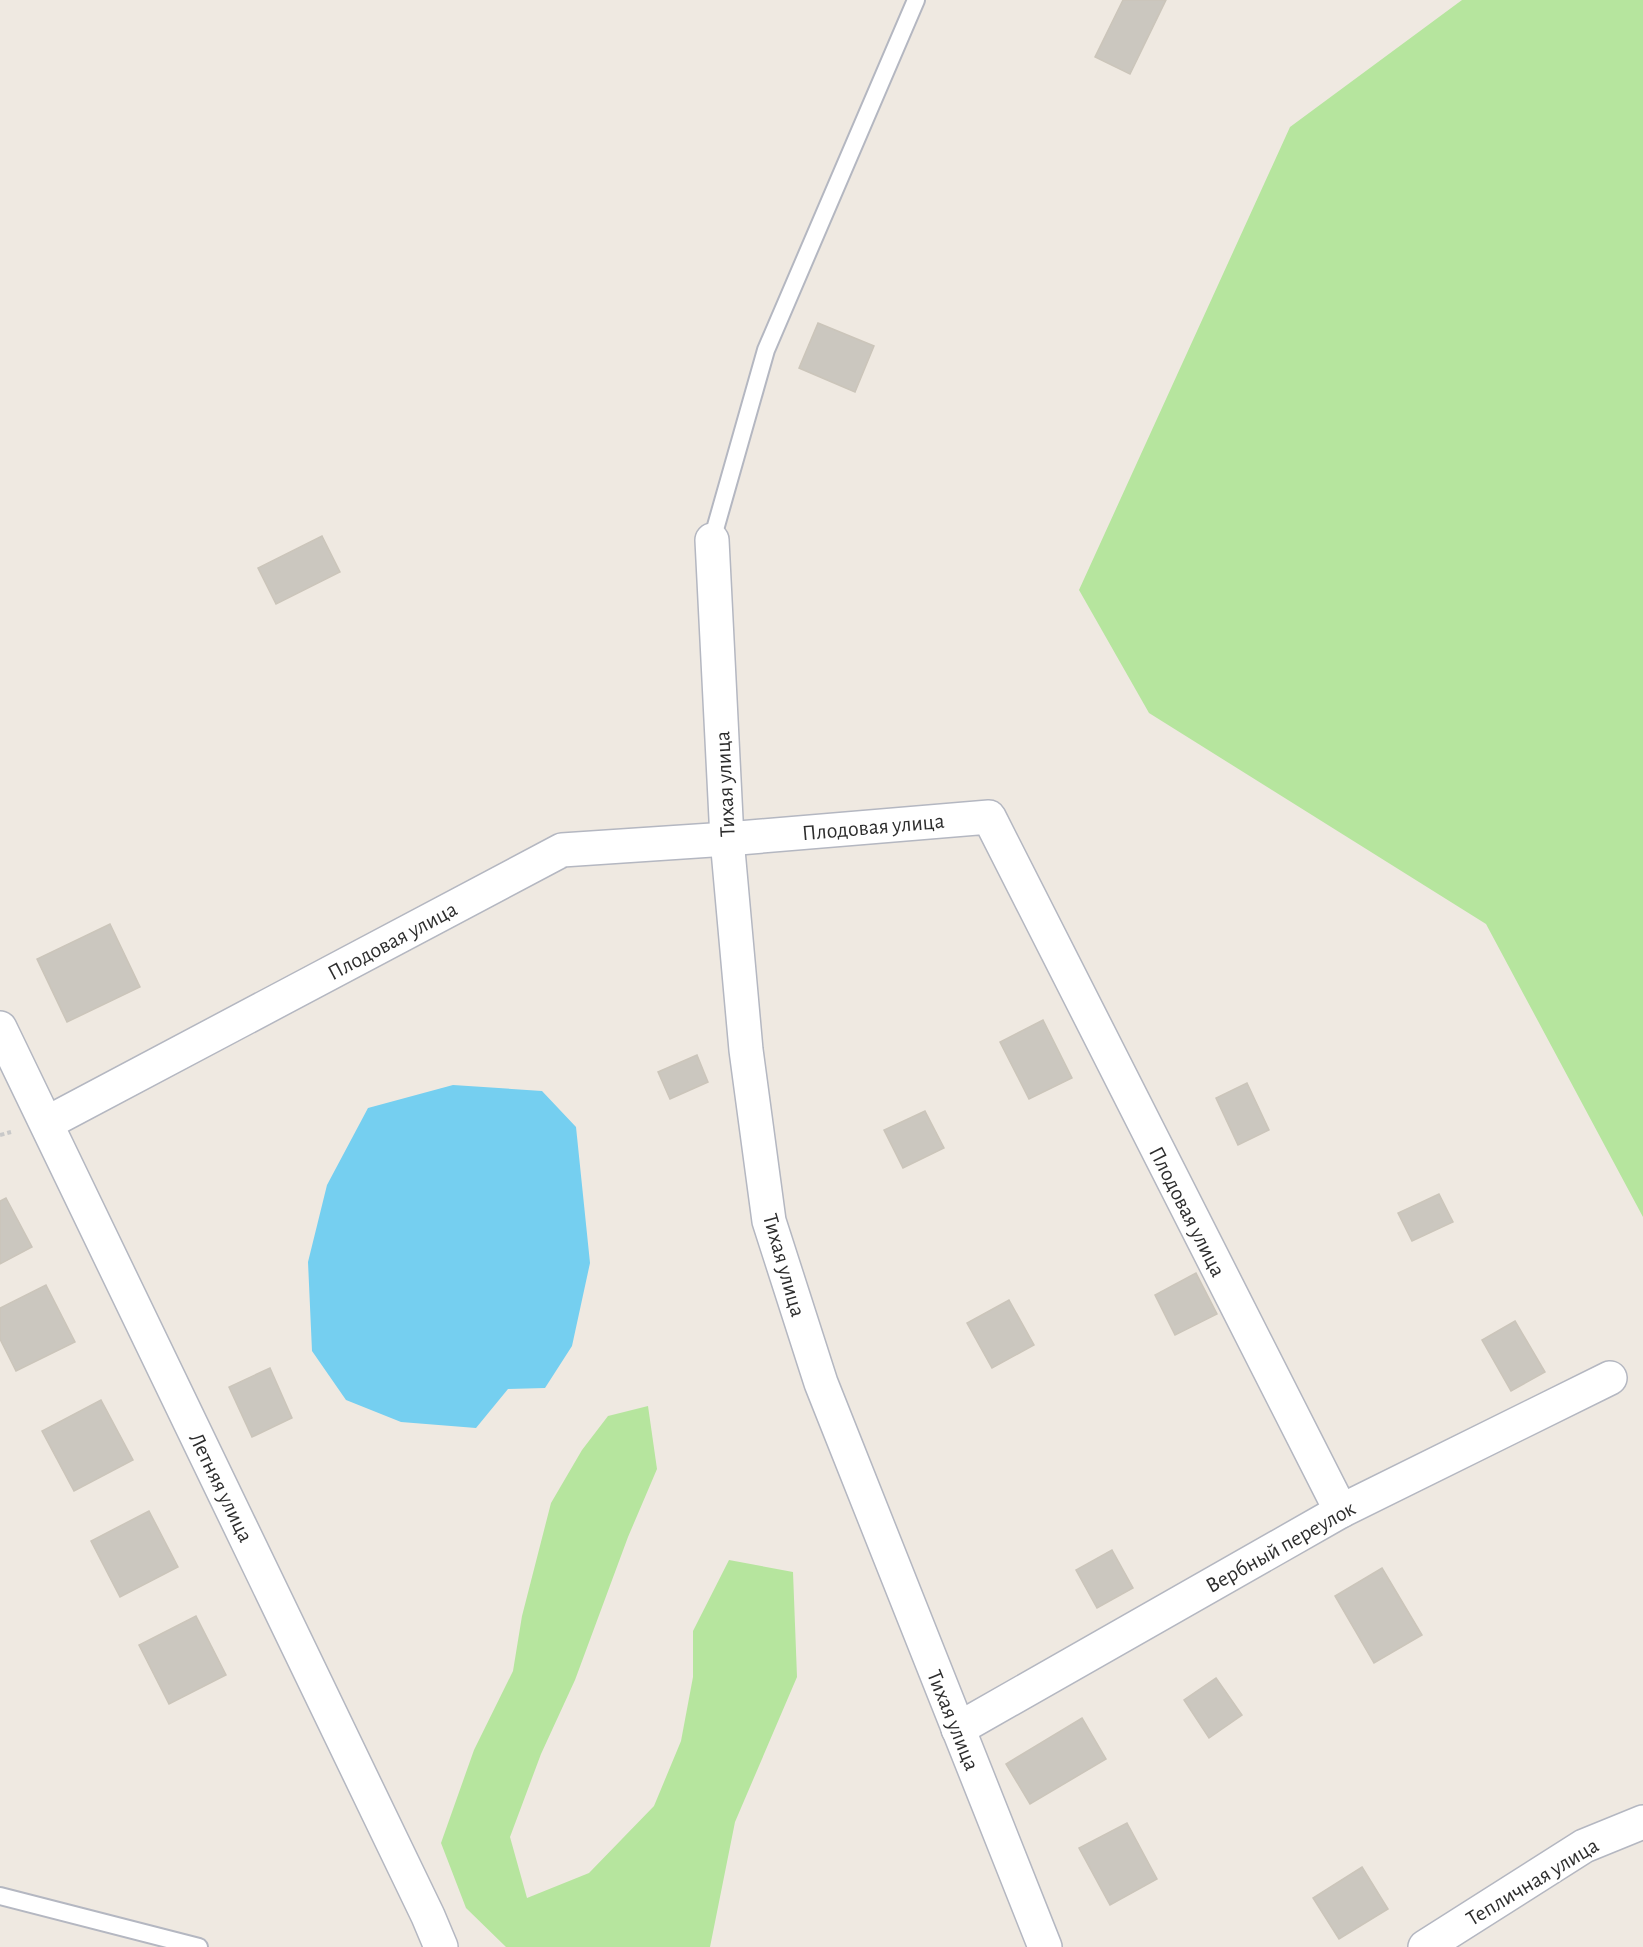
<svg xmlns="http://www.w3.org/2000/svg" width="1643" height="1947" font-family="'Alegreya Sans',sans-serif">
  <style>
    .green { fill: #b6e59e }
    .water { fill: #75cff0 }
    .building { fill: #cbc7bf; stroke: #cbc5ba; stroke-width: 1.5 }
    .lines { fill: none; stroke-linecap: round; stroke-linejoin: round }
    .service-casing { stroke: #b4b7c1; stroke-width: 20 }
    .minor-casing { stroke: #b4b7c1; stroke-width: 36 }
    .path { stroke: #c9c9c9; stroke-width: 4; stroke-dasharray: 4.5 3; stroke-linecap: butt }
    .service { stroke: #fff; stroke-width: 16 }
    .minor { stroke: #fff; stroke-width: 33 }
    .labels { text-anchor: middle; stroke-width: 4.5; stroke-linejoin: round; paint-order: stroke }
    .street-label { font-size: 22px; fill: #2e2e2e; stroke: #fff }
  </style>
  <rect width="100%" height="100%" fill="#efe9e1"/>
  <g class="green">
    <polygon points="1462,0 1643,0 1643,1217 1486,924 1149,713 1079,590 1290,127"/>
    <polygon points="648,1406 657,1469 628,1537 575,1680 541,1754 510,1837 527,1898 589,1873 654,1806 681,1741 693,1677 693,1631 729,1560 793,1572 797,1677 735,1822 710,1947 506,1947 466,1908 441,1843 474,1750 513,1671 522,1616 551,1503 582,1450 608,1416"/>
  </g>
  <polygon class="water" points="453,1085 542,1091 576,1127 590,1263 572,1346 545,1388 508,1389 476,1428 401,1422 346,1400 312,1351 308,1262 327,1185 368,1108"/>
  <g class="building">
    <polygon points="1123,0 1166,0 1130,74 1095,57"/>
    <polygon points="818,323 874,346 855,392 799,368"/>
    <polygon points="322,536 340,572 276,604 258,568"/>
    <polygon points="110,924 140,987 67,1022 37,959"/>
    <polygon points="1043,1020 1072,1078 1029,1099 1000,1042"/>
    <polygon points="697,1055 708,1082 670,1099 658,1072"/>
    <polygon points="1247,1083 1269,1130 1238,1145 1216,1098"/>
    <polygon points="925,1111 944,1148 903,1168 884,1130"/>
    <polygon points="1439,1194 1453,1222 1412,1241 1398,1213"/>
    <polygon points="6,1198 32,1247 0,1264 0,1201"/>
    <polygon points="1196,1273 1217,1314 1175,1335 1155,1295"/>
    <polygon points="46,1285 75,1342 16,1371 0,1339 0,1308"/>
    <polygon points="1009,1300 1034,1345 992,1368 967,1323"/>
    <polygon points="1515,1321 1545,1372 1511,1391 1482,1340"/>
    <polygon points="270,1368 292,1418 252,1437 229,1387"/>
    <polygon points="101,1400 133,1460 74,1491 42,1431"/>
    <polygon points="149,1511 178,1567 120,1597 91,1541"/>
    <polygon points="1112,1550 1133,1588 1097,1608 1076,1570"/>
    <polygon points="1382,1568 1422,1635 1374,1663 1335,1596"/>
    <polygon points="196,1616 226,1675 169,1704 139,1645"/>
    <polygon points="1216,1678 1242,1715 1209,1738 1184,1700"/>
    <polygon points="1082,1718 1106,1759 1030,1804 1006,1764"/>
    <polygon points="1127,1823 1157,1879 1110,1905 1079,1848"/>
    <polygon points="1362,1867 1388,1909 1339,1939 1313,1898"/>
  </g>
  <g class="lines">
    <defs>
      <g id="service">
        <polyline points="712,540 766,350 916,0"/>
        <polyline points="0,1896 199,1947"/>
      </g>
      <g id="minor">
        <polyline points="712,540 727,839 746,1050 769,1221 821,1383 1045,1947"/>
        <polyline points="0,1028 428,1916 441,1947"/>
        <polyline points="47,1123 562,850 727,839 989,817 1341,1511"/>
        <polyline points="958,1729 1341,1511 1610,1378"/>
        <polyline points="1425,1947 1584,1846 1643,1822"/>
      </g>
    </defs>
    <use href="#service" class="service-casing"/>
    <use href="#minor" class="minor-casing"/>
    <polyline class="path" points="0,1135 11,1132"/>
    <use href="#service" class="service"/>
    <use href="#minor" class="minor"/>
  </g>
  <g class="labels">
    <g class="street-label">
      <text transform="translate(724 784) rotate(-93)" y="8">Тихая улица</text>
      <text transform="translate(873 826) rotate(-5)" y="8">Плодовая улица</text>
      <text transform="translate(392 940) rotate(-28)" y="8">Плодовая улица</text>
      <text transform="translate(1188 1211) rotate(63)" y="8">Плодовая улица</text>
      <text transform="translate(785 1265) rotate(74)" y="8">Тихая улица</text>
      <text transform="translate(222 1487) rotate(64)" y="8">Летняя улица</text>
      <text transform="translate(1280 1546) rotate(-29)" y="8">Вербный переулок</text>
      <text transform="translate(954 1720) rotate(68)" y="8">Тихая улица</text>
      <text transform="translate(1532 1881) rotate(-31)" y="8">Тепличная улица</text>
    </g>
  </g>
</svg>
